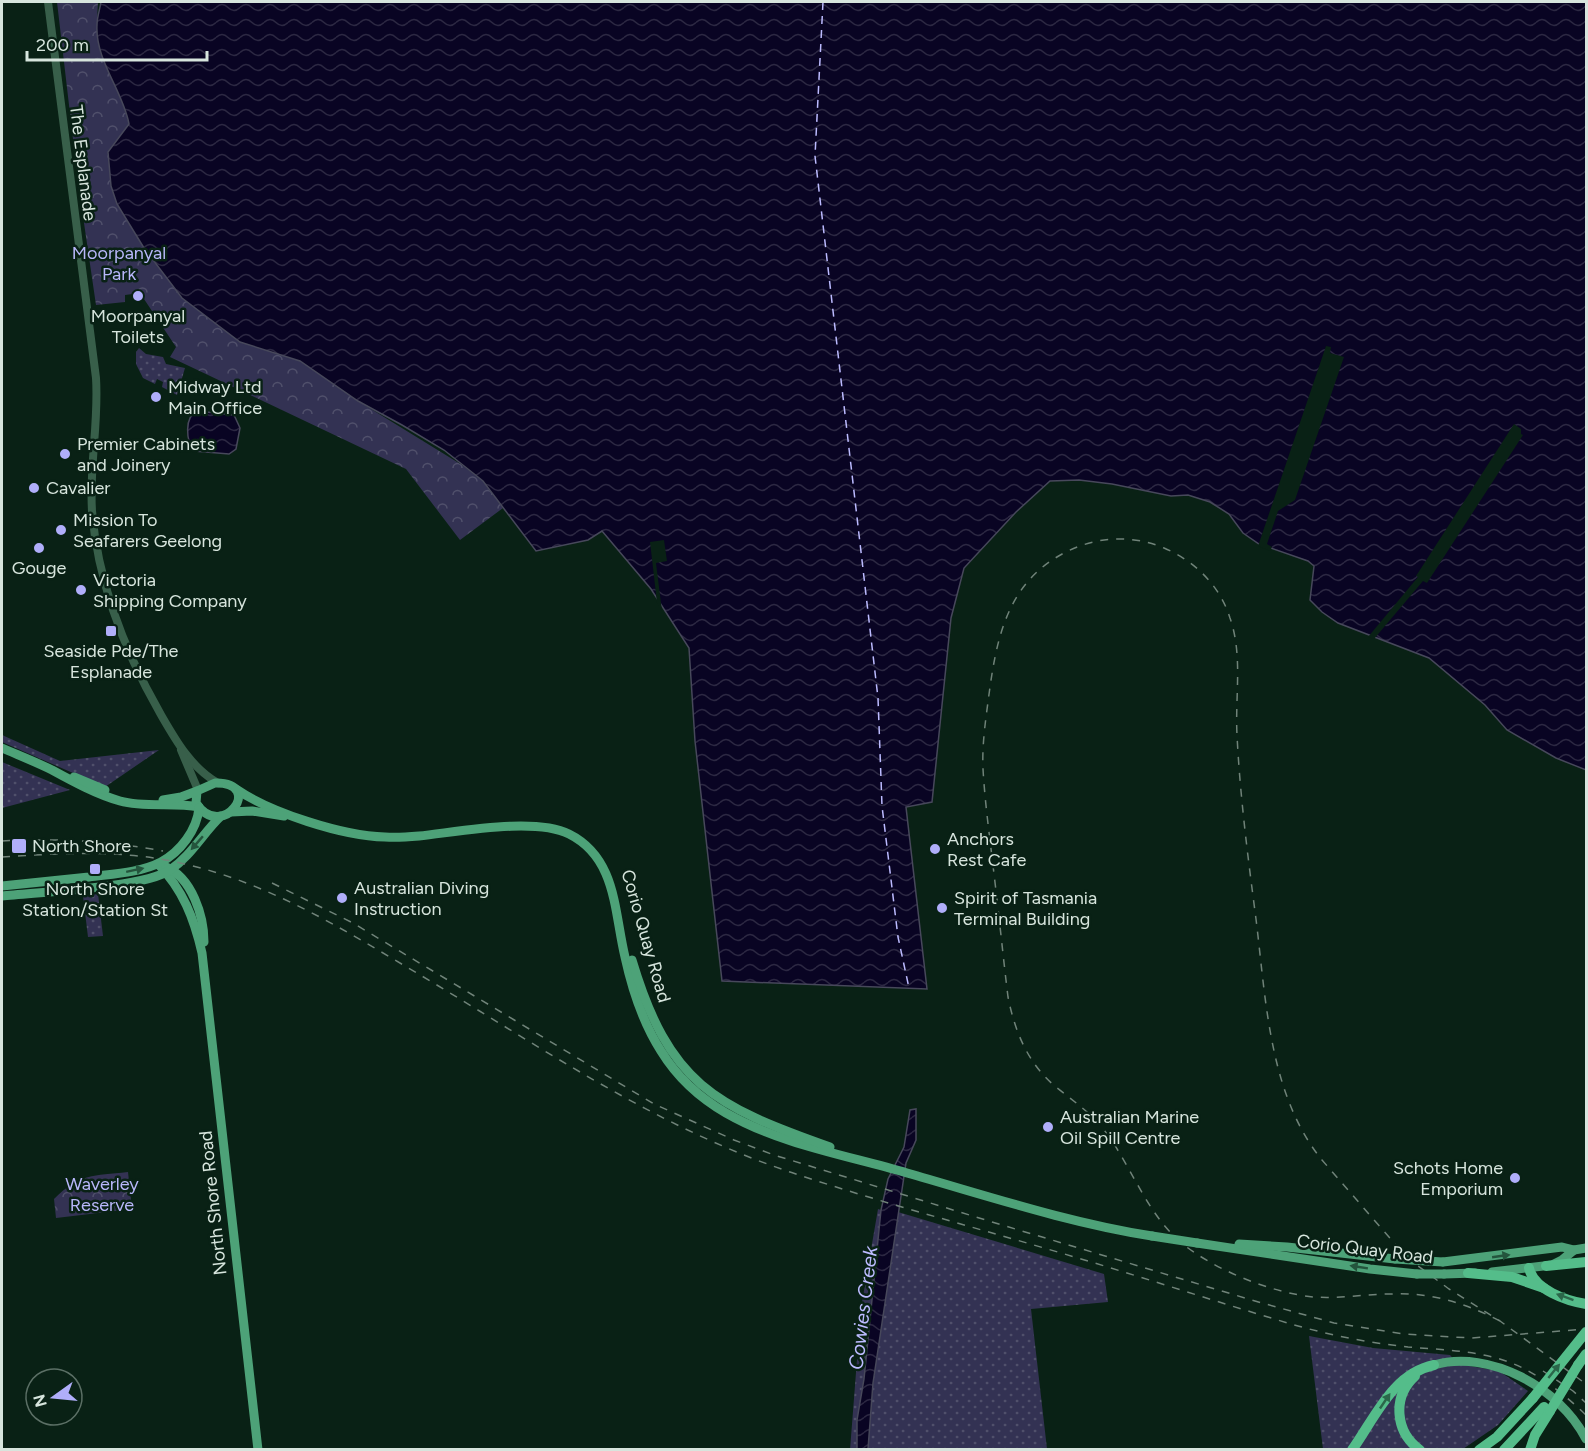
<svg xmlns="http://www.w3.org/2000/svg" width="1588" height="1451" font-family="Figtree,sans-serif">
  <style>
    .grass { fill: url(#grass-dots) }
    .park { fill: url(#park-crowns) }
    .water { fill: url(#water-waves); stroke: #47485b; stroke-width: 1.5 }
    .pier { fill: #092115 }
    .lines { fill: none; stroke-linecap: round; stroke-linejoin: round }
    .ferry { stroke: #bcbbff; stroke-width: 1.5; stroke-dasharray: 8 6; stroke-linecap: butt }
    .minor { stroke: #385f4a; stroke-width: 8 }
    .major { stroke: #4da278; stroke-width: 9 }
    .highway { stroke: #54bd8a; stroke-width: 10 }
    .rail { stroke: #708379; stroke-width: 1.5; stroke-dasharray: 8 8; stroke-linecap: butt }
    .major-bridge { stroke: #4da278; stroke-width: 9 }
    .highway-bridge { stroke: #54bd8a; stroke-width: 10 }
    .oneway { fill: #24553d }
    .oneway2 { fill: #2b674a }
    .poi-dot { fill: #b0aefa; stroke: #092115; stroke-width: 2 }
    .labels { text-anchor: middle; stroke-width: 5; stroke-linejoin: round; paint-order: stroke }
    .street-label { font-size: 18px; fill: #d7e5dd; stroke: #092115 }
    .park-label { font-size: 18px; fill: #b8b7fa; stroke: #092115 }
    .poi-label { font-size: 18px; fill: #d7e5dd; stroke: #092115; text-anchor: start }
    .water-label { font-size: 20px; font-style: italic; fill: #bcbbff; stroke: #092115 }
  </style>
  <defs>
    <pattern id="grass-dots" width="8" height="8" patternUnits="userSpaceOnUse" patternTransform="scale(1.5)"><rect width="8" height="8" fill="#333253"/><path d="M2 2h.1M6 6h.1" fill="none" stroke="#50506b" stroke-width="1.8" stroke-linecap="round"/></pattern>
    <pattern id="park-crowns" width="20" height="18" patternUnits="userSpaceOnUse" patternTransform="scale(1.5)"><rect width="20" height="18" fill="#333253"/><path d="M2 6a3 3 0 1 1 6 0M12 15a3 3 0 1 1 6 0" fill="none" stroke="#50506b"/></pattern>
    <pattern id="water-waves" width="16" height="10" patternUnits="userSpaceOnUse" patternTransform="scale(1.5)"><rect width="16" height="10" fill="#090423"/><path d="M0 5q4-4 8 0t8 0" fill="none" stroke="#2c2842"/></pattern>
  </defs>
  <rect width="100%" height="100%" fill="#092115"/>
  <g class="grass">
    <polygon points="139,348 146,354 163,357 166,364 185,368 177,395 162,387 163,382 157,379 155,384 143,378 136,364 136,352"/>
    <polygon points="2,735 60,761 159,750 105,787 2,742"/>
    <polygon points="2,762 70,790 2,808"/>
    <polygon points="98,894 103,936 88,937 83,896"/>
    <polygon points="878,1209 881,1210 864,1379 857,1420 857,1449 850,1450 861,1308"/>
    <polygon points="898,1212 1104,1274 1108,1302 1031,1309 1047,1449 868,1450 873,1383"/>
    <polygon points="1309,1336 1373,1348 1450,1355 1458,1364 1499,1371 1528,1391 1498,1425 1463,1449 1323,1449"/>
  </g>
  <g class="park">
    <path d="M57,2H98C97,19 96,37 102,53C110,78 123,99 129,124L108,152L111,186L117,204L144,248L182,298L237,339L300,361L358,401L462,465L483,481L503,508L460,540L406,469L170,357L176,347L140,293L125,295V302L96,305L78,182Z"/>
    <path d="M128,1172L132,1209L56,1218L54,1199C80,1173 93,1176 128,1172Z"/>
  </g>
  <g class="water">
    <path d="M101,2H1586V770L1556,758L1507,730L1485,705L1429,658L1338,623L1322,612L1310,600L1314,566L1308,561L1259,544L1243,533L1229,514L1210,502L1188,495L1171,496L1112,484L1079,480L1050,481L1016,512L964,568L951,618L932,802L906,807L927,989L722,981L695,741L689,648L651,589L602,531L588,540L536,551L483,481L444,450L402,425L358,401L300,361L240,342L182,298L144,248L117,204L111,186L108,152L129,124C123,91 95,60 97,25C97,17 100,9 101,2Z"/>
    <path d="M197,411L234,415L240,428L236,449L229,454L194,451C186,441 184,417 197,411Z"/>
    <polygon points="916,1109 916,1140 906,1163 873,1383 868,1449 857,1450 857,1420 864,1379 881,1210 888,1179 904,1147 910,1110"/>
  </g>
  <g class="pier">
    <polygon points="1326,346 1331,347 1330,353 1344,357 1295,500 1278,511 1267,544 1272,547 1270,551 1258,546"/>
    <polygon points="1514,424 1521,429 1521,434 1523,435 1427,583 1423,581 1374,639 1368,637 1418,577 1416,576"/>
    <polygon points="664,540 667,561 656,563 662,611 657,603 650,542"/>
  </g>
  <g class="lines">
    <polyline class="ferry" points="823,2 815,156 878,698 882,806 898,937 909,988"/>
    <g class="minor">
      <path d="M48,2L96,378C99,423 89,466 92,511C98,584 124,650 160,713C175,739 191,768 218,783"/>
      <polyline points="181,750 198,790"/>
    </g>
    <g class="major">
      <path d="M2,748C18,755 36,762 52,770C74,782 96,794 120,801C146,808 173,802 199,807"/>
      <polyline points="74,777 105,790"/>
      <path d="M215,783C266,782 222,843 196,803L197,791Z"/>
      <path d="M236,789C271,813 343,836 385,837C396,838 408,837 419,836C458,832 534,817 569,834C617,858 614,912 625,957C632,989 643,1023 661,1051C677,1077 700,1098 726,1113C782,1145 846,1155 907,1173C988,1196 1069,1223 1152,1236"/>
      <polyline points="163,800 181,797 197,791"/>
      <polyline points="231,812 252,811 284,816"/>
      <path d="M158,864C183,890 194,918 202,953L258,1450"/>
      <path d="M166,867C192,878 204,916 204,942"/>
      <path d="M2,886C31,883 60,880 89,877C111,874 140,873 161,862C180,852 197,830 199,808"/>
      <path d="M2,896C37,892 145,888 170,870C191,856 203,833 221,816"/>
      <path d="M632,960C669,1084 714,1106 830,1147"/>
      <polyline points="1197,1243 1370,1269 1417,1274"/>
      <polyline points="1239,1244 1287,1247 1395,1259"/>
      <polyline points="1443,1262 1562,1247 1574,1250 1586,1248"/>
      <polyline points="1492,1272 1552,1265 1562,1260 1574,1250"/>
      <polyline points="1444,1274 1475,1273"/>
      <path d="M1434,1365C1490,1349 1560,1388 1586,1439"/>
    </g>
    <g class="highway">
      <polyline points="1546,1266 1586,1262"/>
      <path d="M1529,1268C1534,1290 1567,1301 1586,1304"/>
      <polyline points="1468,1273 1512,1277 1544,1288"/>
      <polyline points="1578,1365 1586,1354"/>
      <path d="M1415,1376C1392,1397 1395,1432 1420,1450"/>
      <path d="M1352,1450C1375,1418 1392,1374 1434,1365"/>
      <polyline points="1479,1450 1497,1437 1533,1398"/>
      <polyline points="1504,1450 1544,1407"/>
      <polyline points="1530,1450 1535,1435 1550,1411"/>
    </g>
    <g class="rail">
      <path d="M2,841C56,838 109,841 163,851"/>
      <path d="M2,857C65,853 127,849 189,865C268,884 336,925 405,966C531,1040 650,1125 790,1172C879,1202 970,1226 1061,1253C1140,1276 1219,1303 1298,1326C1334,1336 1371,1343 1408,1347C1442,1350 1476,1350 1509,1362C1538,1373 1564,1394 1586,1415"/>
      <polyline points="272,883 353,923 654,1104 734,1140 774,1155 1002,1225 1255,1301 1334,1323 1403,1334 1471,1338 1586,1329"/>
      <path d="M1500,1321C1465,1303 1431,1292 1391,1294C1365,1294 1340,1299 1314,1297C1271,1293 1209,1268 1177,1239C1143,1207 1130,1162 1101,1126C1088,1111 1072,1100 1056,1087C1028,1064 1015,1032 1008,997C1003,956 999,915 994,874C990,839 985,804 983,769C982,747 985,724 988,702C996,640 1006,581 1068,551C1099,536 1133,535 1164,548C1195,561 1220,586 1230,618C1243,655 1235,696 1237,735C1240,796 1248,858 1256,919C1266,1000 1269,1095 1322,1160L1395,1244L1418,1266L1449,1289L1500,1321L1586,1384"/>
      <polyline points="1543,1371 1573,1391 1586,1403"/>
    </g>
    <g class="major-bridge">
      <polyline points="1152,1236 1197,1243"/>
      <polyline points="1395,1259 1443,1262"/>
      <polyline points="1417,1274 1444,1274"/>
    </g>
    <g class="highway-bridge">
      <polyline points="1533,1398 1586,1332"/>
      <polyline points="1550,1411 1578,1365"/>
    </g>
  </g>
  <defs><path id="oneway-solid" d="M-6-.8H1V-3.2L6.5 0L1 3.2V.8H-6Z" transform="scale(1.5)"/></defs>
  <g class="oneway">
    <use href="#oneway-solid" transform="translate(197 843) rotate(131)"/>
    <use href="#oneway-solid" transform="translate(135 870) rotate(-12)"/>
    <use href="#oneway-solid" transform="translate(1501 1256) rotate(-8)"/>
    <use href="#oneway-solid" transform="translate(1359 1267) rotate(-171)"/>
  </g>
  <g class="oneway2">
    <use href="#oneway-solid" transform="translate(1565 1297) rotate(-160)"/>
    <use href="#oneway-solid" transform="translate(1554 1371) rotate(-51)"/>
    <use href="#oneway-solid" transform="translate(1385 1401) rotate(-56)"/>
  </g>
  <g class="poi-dot">
    <circle cx="138" cy="296" r="6"/>
    <circle cx="156" cy="397" r="6"/>
    <circle cx="65" cy="454" r="6"/>
    <circle cx="34" cy="488" r="6"/>
    <circle cx="61" cy="530" r="6"/>
    <circle cx="39" cy="548" r="6"/>
    <circle cx="81" cy="590" r="6"/>
    <rect x="105" y="625" width="12" height="12" rx="3"/>
    <rect x="11" y="838" width="16" height="16" rx="3"/>
    <circle cx="935" cy="849" r="6"/>
    <rect x="89" y="863" width="12" height="12" rx="3"/>
    <circle cx="342" cy="898" r="6"/>
    <circle cx="942" cy="908" r="6"/>
    <circle cx="1048" cy="1127" r="6"/>
    <circle cx="1515" cy="1178" r="6"/>
  </g>
  <g class="labels">
    <g class="street-label">
      <text transform="translate(83 163) rotate(83)" y="6">The Esplanade</text>
      <text transform="translate(646 936) rotate(74)" y="6">Corio Quay Road</text>
      <text transform="translate(213 1203) rotate(-96)" y="6">North Shore Road</text>
      <text transform="translate(1365 1249) rotate(7)" y="6">Corio Quay Road</text>
    </g>
    <g class="park-label">
      <text x="119" y="259">Moorpanyal<tspan x="119" dy="21">Park</tspan></text>
      <text x="102" y="1190">Waverley<tspan x="102" dy="21">Reserve</tspan></text>
    </g>
    <g class="poi-label">
      <text x="138" y="322" text-anchor="middle">Moorpanyal<tspan x="138" dy="21">Toilets</tspan></text>
      <text x="168" y="393">Midway Ltd<tspan x="168" dy="21">Main Office</tspan></text>
      <text x="77" y="450">Premier Cabinets<tspan x="77" dy="21">and Joinery</tspan></text>
      <text x="46" y="494">Cavalier</text>
      <text x="73" y="526">Mission To<tspan x="73" dy="21">Seafarers Geelong</tspan></text>
      <text x="39" y="574" text-anchor="middle">Gouge</text>
      <text x="93" y="586">Victoria<tspan x="93" dy="21">Shipping Company</tspan></text>
      <text x="111" y="657" text-anchor="middle">Seaside Pde/The<tspan x="111" dy="21">Esplanade</tspan></text>
      <text x="947" y="845">Anchors<tspan x="947" dy="21">Rest Cafe</tspan></text>
      <text x="32" y="852">North Shore</text>
      <text x="354" y="894">Australian Diving<tspan x="354" dy="21">Instruction</tspan></text>
      <text x="95" y="895" text-anchor="middle">North Shore<tspan x="95" dy="21">Station/Station St</tspan></text>
      <text x="954" y="904">Spirit of Tasmania<tspan x="954" dy="21">Terminal Building</tspan></text>
      <text x="1060" y="1123">Australian Marine<tspan x="1060" dy="21">Oil Spill Centre</tspan></text>
      <text x="1503" y="1174" text-anchor="end">Schots Home<tspan x="1503" dy="21">Emporium</tspan></text>
    </g>
    <g class="water-label">
      <text transform="translate(863 1308) rotate(-83)" y="7">Cowies Creek</text>
    </g>
  </g>
  <rect width="1588" height="1451" fill="none" stroke="#d7e5dd" stroke-width="6"/>
  <g transform="translate(54 1397) rotate(255)"><circle r="28" fill="#092115" stroke="#5b6f65" stroke-width="1.5"/>
  <path d="M0-4.5L10 22L0 15L-10 22Z" fill="#b0aefa"/>
  <text y="-9" font-size="16" font-weight="bold" text-anchor="middle" fill="#d7e5dd">N</text>
  </g>
  <path d="M27 51v9h180v-9" fill="none" stroke="#d7e5dd" stroke-width="3"/>
  <text x="36" y="51" font-size="18" fill="#d7e5dd" stroke="#092115" stroke-width="4.5" paint-order="stroke">200 m</text>
</svg>
